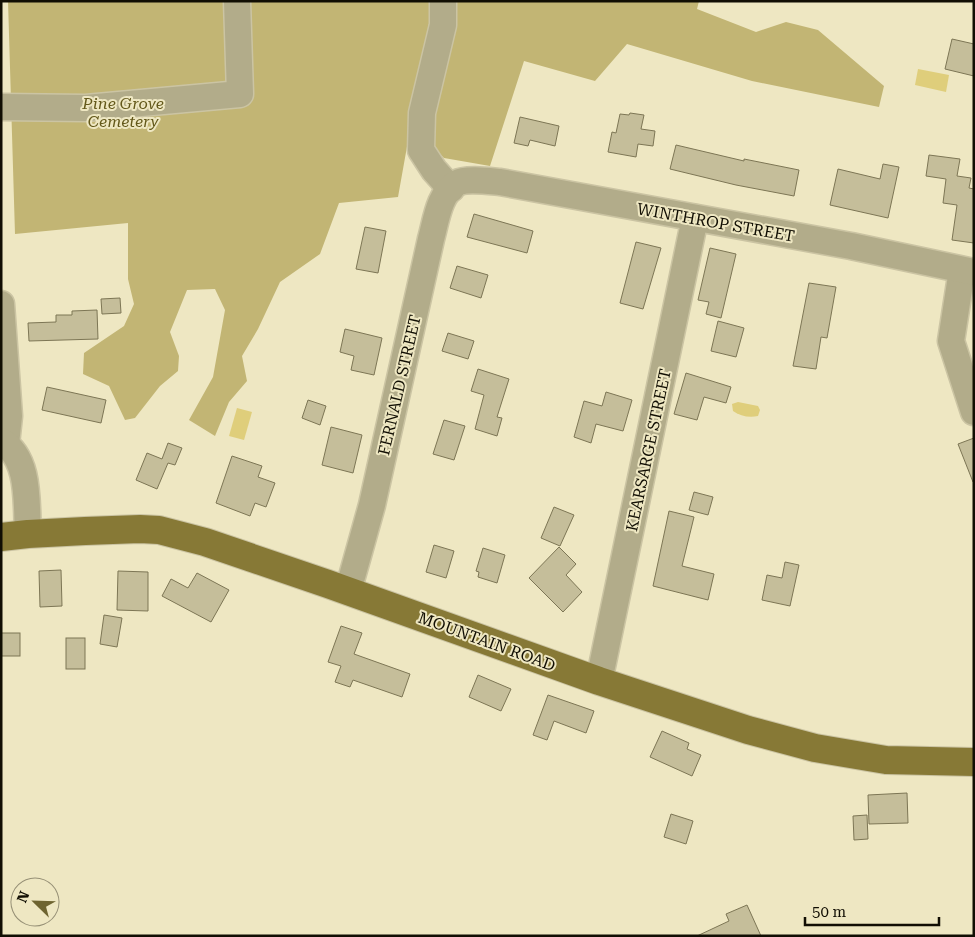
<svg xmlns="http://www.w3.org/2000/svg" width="975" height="937" font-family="'Roboto Serif',serif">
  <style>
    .green { fill: #c2b574 }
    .water { fill: #dfce7b }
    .building { fill: #c5be9a; stroke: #7d7655 }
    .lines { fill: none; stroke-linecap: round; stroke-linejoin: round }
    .minor-casing { stroke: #cbc4a3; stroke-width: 29 }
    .major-casing { stroke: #cbc4a3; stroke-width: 30 }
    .minor { stroke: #b2ac8a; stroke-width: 26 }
    .major { stroke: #877936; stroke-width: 28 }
    .labels { text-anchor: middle; stroke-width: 4; stroke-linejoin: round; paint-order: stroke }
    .park-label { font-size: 16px; font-style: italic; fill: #63581a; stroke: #eee7c2 }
    .street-label { font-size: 16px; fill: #110e03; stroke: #eee7c2 }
  </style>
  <rect width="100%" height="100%" fill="#eee7c2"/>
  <g class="green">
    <polygon points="8,1 433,1 398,197 339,203 320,254 280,282 258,329 242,356 247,381 229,402 215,436 189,420 213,377 225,310 215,289 187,290 170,332 179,356 178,371 160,386 135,418 125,420 109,386 83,374 84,353 124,326 134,304 128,279 128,223 15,234"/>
    <polygon points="453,1 699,1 697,9 756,32 786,22 818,30 884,86 879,107 752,81 627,44 595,81 524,61 490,166 444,158 429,143"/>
  </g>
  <g class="water">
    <polygon points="918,69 949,75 946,92 915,85"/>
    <path d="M738,402L758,406L760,410L758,416C749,418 740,416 733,411L732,404Z"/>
    <polygon points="237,408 252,412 244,440 229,436"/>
  </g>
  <g class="building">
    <polygon points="952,39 974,44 974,76 945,69"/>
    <polygon points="630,113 644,115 641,129 655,131 653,146 638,144 636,157 608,152 612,132 616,133 620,114 629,115"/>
    <polygon points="520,117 559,126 555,146 530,140 528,146 514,143"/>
    <polygon points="676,145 744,161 744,159 799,170 794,196 736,185 670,169"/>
    <polygon points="929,155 960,159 957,176 971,178 969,188 974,189 974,243 952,240 957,205 943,203 946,179 926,176"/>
    <polygon points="883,164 899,167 888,218 830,205 838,169 880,179"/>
    <polygon points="474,214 533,231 527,253 467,237"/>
    <polygon points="365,227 386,231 378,273 356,269"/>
    <polygon points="636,242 661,248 643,309 620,303"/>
    <polygon points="710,248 736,254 721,318 706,314 709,302 698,300"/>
    <polygon points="457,266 488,275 481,298 450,288"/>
    <polygon points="809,283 836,287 827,338 821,337 816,369 793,366"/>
    <polygon points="120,298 121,313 102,314 101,299"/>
    <polygon points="97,310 98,339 29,341 28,323 56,322 56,315 72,315 72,311"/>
    <polygon points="718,321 744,328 736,357 711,351"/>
    <polygon points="345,329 382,338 374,375 351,370 354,356 340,352"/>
    <polygon points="448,333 474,341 468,359 442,351"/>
    <polygon points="478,369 509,379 497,417 502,418 497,436 475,429 484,395 471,391"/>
    <polygon points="686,373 731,387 726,403 704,397 697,420 674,414"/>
    <polygon points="47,387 106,400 101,423 42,410"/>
    <polygon points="606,392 632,400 623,431 596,424 591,443 574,437 584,401 602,406"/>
    <polygon points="308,400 326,406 320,425 302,418"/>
    <polygon points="444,420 465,426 454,460 433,454"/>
    <polygon points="331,427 362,435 353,473 322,465"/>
    <polygon points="974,438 974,482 973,482 958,444"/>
    <polygon points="168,443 182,448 175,465 168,463 157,489 136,480 147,453 162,459"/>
    <polygon points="232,456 262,466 258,477 275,483 266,507 255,503 250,516 216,503"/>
    <polygon points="694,492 713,497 708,515 689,510"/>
    <polygon points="554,507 574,515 560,546 541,538"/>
    <polygon points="669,511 694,517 682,566 714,574 708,600 653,586"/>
    <polygon points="434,545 454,551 446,578 426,572"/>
    <polygon points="559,547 576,564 566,575 582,592 563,612 529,578"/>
    <polygon points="483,548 505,555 497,583 478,577 479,572 476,571"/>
    <polygon points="785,562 799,565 790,606 762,600 767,575 782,578"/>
    <polygon points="61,570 62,606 40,607 39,571"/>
    <polygon points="118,571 148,572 148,611 117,610"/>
    <polygon points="197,573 229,590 211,622 162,596 171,579 188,588"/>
    <polygon points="104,615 122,618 117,647 100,644"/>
    <polygon points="341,626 362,633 354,654 410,674 402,697 353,680 350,687 335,682 341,666 328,662"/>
    <rect x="1" y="633" width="19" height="23"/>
    <rect x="66" y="638" width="19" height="31"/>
    <polygon points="478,675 511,689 501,711 469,697"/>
    <polygon points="548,695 594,711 586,733 554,721 547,740 533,735"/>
    <polygon points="662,731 689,743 687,749 701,755 692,776 650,757"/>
    <polygon points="907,793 908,823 869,824 868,795"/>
    <polygon points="671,814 693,821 686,844 664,837"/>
    <polygon points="867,815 868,839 854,840 853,816"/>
    <polygon points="747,905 761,936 697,936 729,921 726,914"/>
  </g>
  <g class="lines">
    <defs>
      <g id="minor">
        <polyline points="443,1 443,25 422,113 421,150 434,170 451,189"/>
        <polyline points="1,107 86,108 240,94 237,1"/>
        <polyline points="962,270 951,341 974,412"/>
        <polyline points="1,304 9,416 6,444"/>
        <path d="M1,441C31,459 26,504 28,534"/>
        <path d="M348,591L372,505L431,239C436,221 439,193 457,183C466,178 489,181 500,182L851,246L974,272"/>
        <polyline points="599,681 695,218"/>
      </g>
      <polyline id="major" points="1,537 28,534 85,531 140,529 159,530 205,542 328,584 599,681 748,730 815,748 886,760 974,762"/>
    </defs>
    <use href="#minor" class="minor-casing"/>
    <use href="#major" class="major-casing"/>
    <use href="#minor" class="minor"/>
    <use href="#major" class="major"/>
  </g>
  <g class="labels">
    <g class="park-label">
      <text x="123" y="109">Pine Grove<tspan x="123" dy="18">Cemetery</tspan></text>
    </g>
    <g class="street-label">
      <text transform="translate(716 222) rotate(10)" y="6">WINTHROP STREET</text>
      <text transform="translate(399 385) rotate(-77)" y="6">FERNALD STREET</text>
      <text transform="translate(648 450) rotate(-78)" y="6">KEARSARGE STREET</text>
      <text transform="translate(487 641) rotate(20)" y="6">MOUNTAIN ROAD</text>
    </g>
  </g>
  <rect width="975" height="937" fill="none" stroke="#110e03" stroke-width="5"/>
  <g transform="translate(35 902) rotate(293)"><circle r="24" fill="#eee7c2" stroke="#969076"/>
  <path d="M0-4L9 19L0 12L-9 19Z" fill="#6e6430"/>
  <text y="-8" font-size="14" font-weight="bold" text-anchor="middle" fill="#110e03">N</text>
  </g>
  <path d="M805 917v8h134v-8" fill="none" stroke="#110e03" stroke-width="2.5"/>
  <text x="812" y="917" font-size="15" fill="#110e03" stroke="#eee7c2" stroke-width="4" paint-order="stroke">50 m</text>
</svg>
